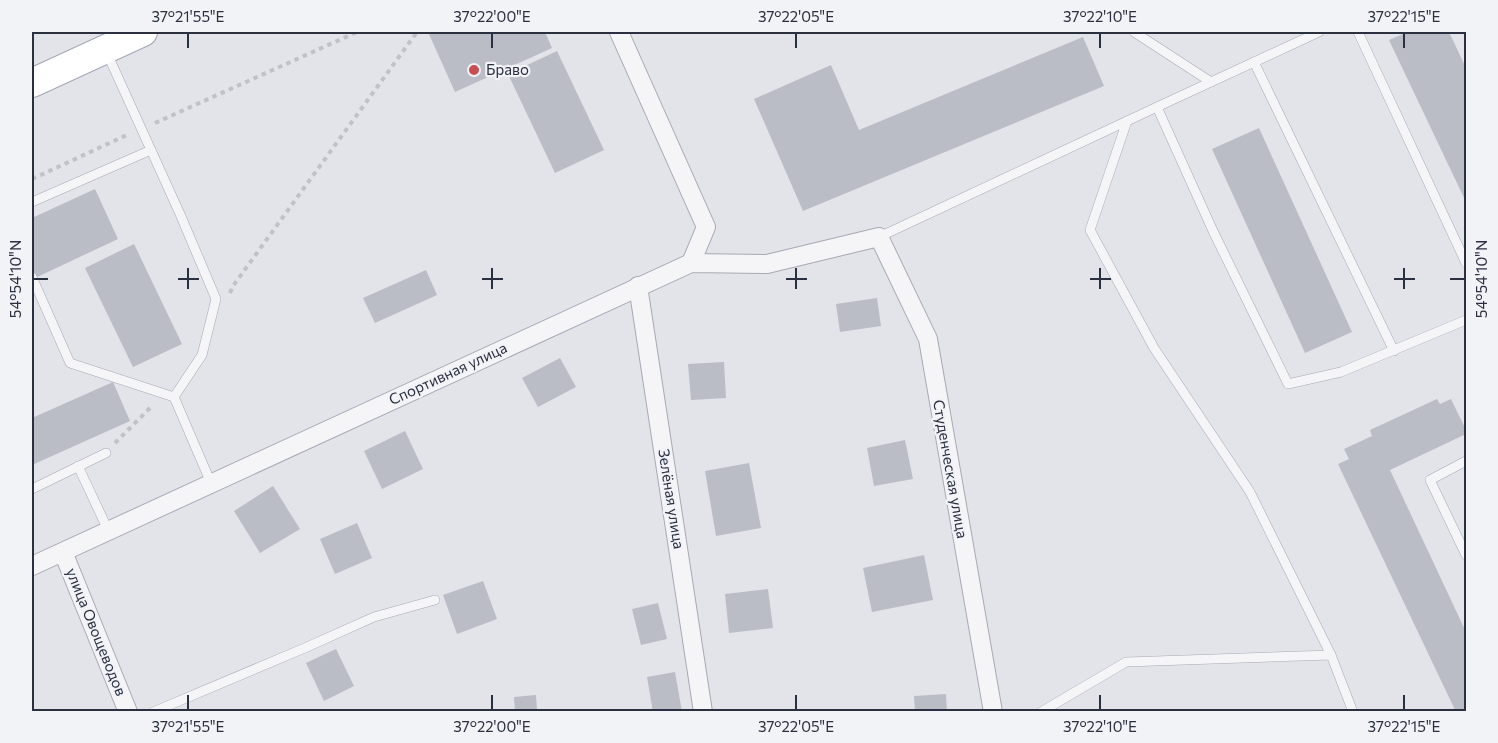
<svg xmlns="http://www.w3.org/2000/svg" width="1498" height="743" font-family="Commissioner,sans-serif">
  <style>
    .building { fill: #babdc6 }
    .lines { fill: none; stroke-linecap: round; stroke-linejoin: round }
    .lane-casing { stroke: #a7aab4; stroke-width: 10 }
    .street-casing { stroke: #a7aab4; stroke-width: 20 }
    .primary-casing { stroke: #a2a7b5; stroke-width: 30 }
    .path { stroke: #c0c2c8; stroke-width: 4; stroke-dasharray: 4.5 4.5; stroke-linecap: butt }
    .lane { stroke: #f5f5f8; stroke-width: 9 }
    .street { stroke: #f5f5f8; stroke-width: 18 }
    .primary { stroke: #fff; stroke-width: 28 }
    .ticks { fill: none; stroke: #2b3041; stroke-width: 2 }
    .poi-dot { fill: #c84e50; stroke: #f2f3f7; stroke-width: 2 }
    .labels { text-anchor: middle; stroke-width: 4.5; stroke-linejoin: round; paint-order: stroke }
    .poi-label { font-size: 15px; fill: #2b3041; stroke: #f2f3f7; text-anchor: start }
    .street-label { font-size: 15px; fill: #2b3041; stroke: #f2f3f7 }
    .neatline { fill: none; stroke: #2b3041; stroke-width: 2 }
    .ticks-label { font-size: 15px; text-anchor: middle; fill: #2b3041 }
  </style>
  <rect width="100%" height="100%" fill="#e2e4ea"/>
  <g class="building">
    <polygon points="428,32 545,32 552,48 455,92"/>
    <polygon points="1408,32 1449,32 1466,68 1466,202 1389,40"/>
    <polygon points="1083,37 1104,86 803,211 754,99 831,65 859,130"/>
    <polygon points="557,51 604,150 555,173 508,74"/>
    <polygon points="1259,128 1352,332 1305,353 1212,149"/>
    <polygon points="95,189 118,239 35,278 32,270 32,218"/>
    <polygon points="134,244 182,344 133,367 85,268"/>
    <polygon points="426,270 437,295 375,323 363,298"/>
    <polygon points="877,298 881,326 840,332 836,304"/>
    <polygon points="560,358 576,387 538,407 522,378"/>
    <polygon points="724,362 726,398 691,400 688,364"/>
    <polygon points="113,382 130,421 32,465 32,418"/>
    <polygon points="1437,399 1440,404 1451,399 1466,430 1466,434 1390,470 1466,632 1466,712 1456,712 1338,464 1349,459 1344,449 1372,436 1370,430"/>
    <polygon points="405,431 423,469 382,489 364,451"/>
    <polygon points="905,440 913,479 874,486 867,448"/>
    <polygon points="749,463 761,528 716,536 705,471"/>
    <polygon points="273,486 300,529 260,553 234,511"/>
    <polygon points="357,523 372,558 335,574 320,539"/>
    <polygon points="924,555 933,600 872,612 863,568"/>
    <polygon points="483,581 497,619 457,634 443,595"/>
    <polygon points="768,589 773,628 729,633 725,594"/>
    <polygon points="658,603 667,639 641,645 632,609"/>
    <polygon points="336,649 354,686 324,701 306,663"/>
    <polygon points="675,672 682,712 653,712 647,677"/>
    <polygon points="946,694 947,712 915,712 914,696"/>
    <polygon points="536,695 537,710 515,712 514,697"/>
  </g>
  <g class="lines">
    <defs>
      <g id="lane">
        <polyline points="1134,32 1211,82"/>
        <polyline points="1319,32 1157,107 1213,231 1288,384 1341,372 1466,320"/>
        <polyline points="1358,32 1466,263"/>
        <polyline points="106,51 180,214 216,299 202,355 174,397 211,483"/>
        <polyline points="1254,62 1394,351"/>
        <polyline points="1127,121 1090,230 1154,348 1250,492 1331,655"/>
        <polyline points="32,202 151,150"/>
        <polyline points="879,237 1157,107"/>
        <polyline points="32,277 70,363 174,397"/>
        <polyline points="1466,461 1430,480 1466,555"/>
        <polyline points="78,466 108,530"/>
        <polyline points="32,489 106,453"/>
        <polyline points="153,712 307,647 374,617 435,600"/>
        <polyline points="1041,712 1126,662 1331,655 1353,712"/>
      </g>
      <g id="street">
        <polyline points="619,32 706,227 691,263"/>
        <polyline points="638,286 703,712"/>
        <polyline points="63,552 128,712"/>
        <polyline points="32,566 691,263 767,264 879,237 928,339 993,712"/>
      </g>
      <polyline id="primary" points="32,83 143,32"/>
    </defs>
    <use href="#lane" class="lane-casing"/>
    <use href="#street" class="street-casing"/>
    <use href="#primary" class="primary-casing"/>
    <g class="path">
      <polyline points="155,123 357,32"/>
      <polyline points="32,179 129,134"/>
      <polyline points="230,293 233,286 417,32"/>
      <polyline points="115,443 152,406"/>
    </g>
    <use href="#lane" class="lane"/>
    <use href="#street" class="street"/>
    <use href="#primary" class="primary"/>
  </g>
  <path class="ticks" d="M188,33V48M492,33V48M796,33V48M1100,33V48M1404,33V48M188,268V289M492,268V289M796,268V289M1100,268V289M1404,268V289M33,279H48M178,279H199M482,279H503M786,279H807M1090,279H1111M1394,279H1415M1450,279H1465M188,695V710M492,695V710M796,695V710M1100,695V710M1404,695V710"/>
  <circle class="poi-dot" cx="474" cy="70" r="6"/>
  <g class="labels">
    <g class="poi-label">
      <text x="486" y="75">Браво</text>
    </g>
    <g class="street-label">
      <text transform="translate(448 374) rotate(-25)" y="5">Спортивная улица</text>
      <text transform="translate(950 469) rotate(80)" y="5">Студенческая улица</text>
      <text transform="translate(671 499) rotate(81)" y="5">Зелёная улица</text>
      <text transform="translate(96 632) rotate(68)" y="5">улица Овощеводов</text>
    </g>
  </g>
  <rect width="1498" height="743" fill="none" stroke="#f2f3f7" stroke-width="66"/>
  <rect x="33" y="33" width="1432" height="677" class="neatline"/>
  <g class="ticks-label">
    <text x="188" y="22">37°21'55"E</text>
    <text x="492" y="22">37°22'00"E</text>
    <text x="796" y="22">37°22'05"E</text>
    <text x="1100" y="22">37°22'10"E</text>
    <text x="1404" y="22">37°22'15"E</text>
    <text transform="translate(16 279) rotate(-90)" y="5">54°54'10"N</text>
    <text transform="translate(1482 279) rotate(-90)" y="5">54°54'10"N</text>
    <text x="188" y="732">37°21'55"E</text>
    <text x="492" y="732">37°22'00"E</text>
    <text x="796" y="732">37°22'05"E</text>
    <text x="1100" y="732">37°22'10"E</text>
    <text x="1404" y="732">37°22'15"E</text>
  </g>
</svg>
